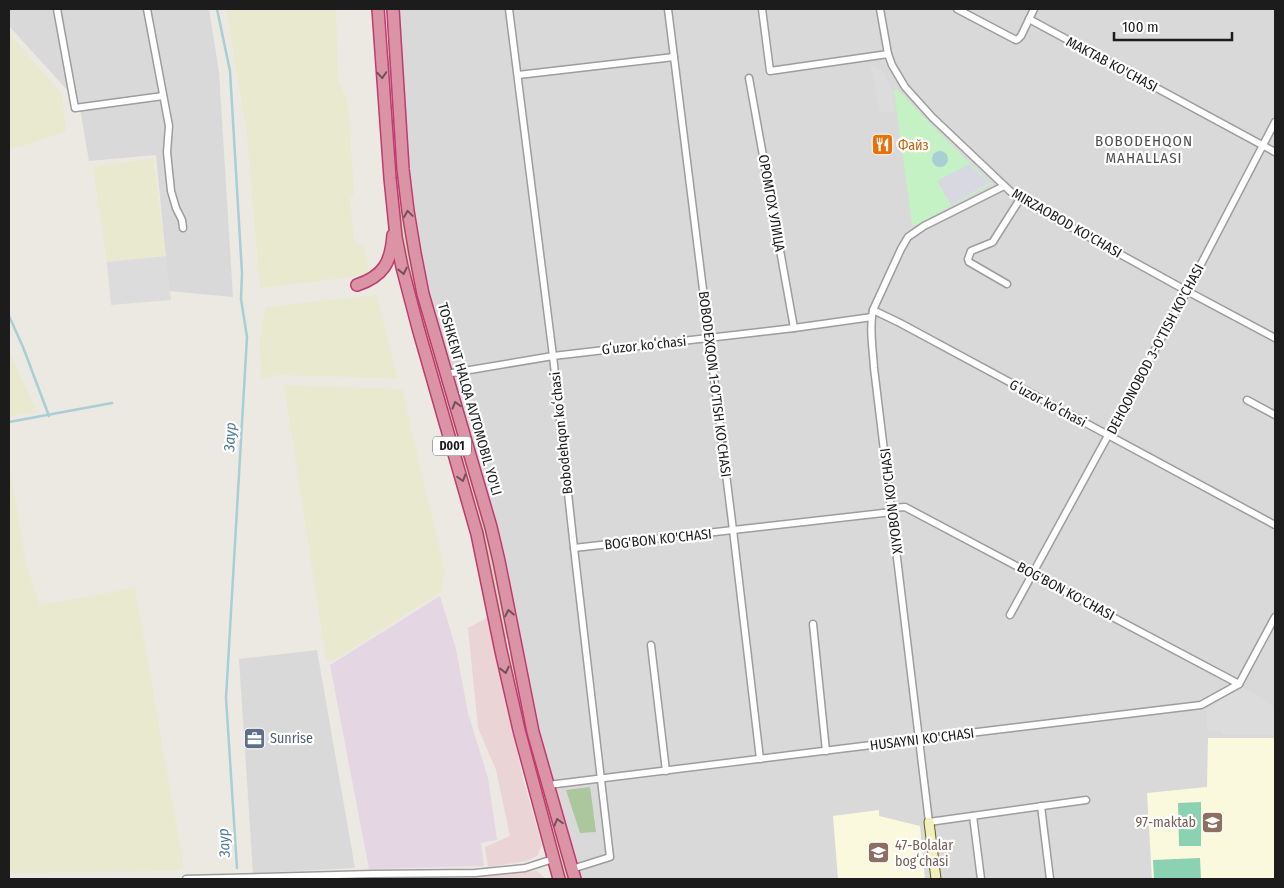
<svg xmlns="http://www.w3.org/2000/svg" width="1284" height="888" font-family="'Fira Sans Condensed',sans-serif">
  <style>
    .residential { fill: #dad9d9 }
    .commercial { fill: #ebd4d5 }
    .industrial { fill: #e4d6e3 }
    .education { fill: #faf9de }
    .farmland { fill: #e9e9d0 }
    .grass { fill: #cbe1af }
    .forest { fill: #acc69d }
    .park { fill: #c5f2c5 }
    .pitch { fill: #8ad2b2 }
    .parking { fill: #dcdcdc }
    .plaza { fill: #d8d8e2 }
    .water { fill: #a9ced5 }
    .lines { fill: none; stroke-linecap: round; stroke-linejoin: round }
    .stream { stroke: #a9ced5; stroke-width: 2.5 }
    .street-casing { stroke: #9d9d9d; stroke-width: 9 }
    .secondary-casing { stroke: #616412; stroke-width: 11 }
    .highway-casing { stroke: #c13a71; stroke-width: 14 }
    .street { stroke: #fff; stroke-width: 6 }
    .secondary { stroke: #f1f0bd; stroke-width: 9 }
    .highway { stroke: #da94a6; stroke-width: 11 }
    .oneway { stroke: #71525a }
    .labels { text-anchor: middle; stroke-width: 4.5; stroke-linejoin: round; paint-order: stroke }
    .shield { fill: #fff; stroke: #606060; stroke-width: 1 }
    .shield-label { font-size: 12px; font-weight: bold; fill: #1c1c1c }
    .street-label { font-size: 14px; fill: #1c1c1c; stroke: #fff }
    .food-label { font-size: 14px; fill: #c56008; stroke: #fff; text-anchor: start }
    .service-label { font-size: 14px; fill: #4e5e75; stroke: #fff; text-anchor: start }
    .education-label { font-size: 14px; fill: #785e54; stroke: #fff; text-anchor: end }
    .neighbourhood-label { font-size: 15px; letter-spacing: 1px; fill: #4f4f4f; stroke: #fff }
    .water-label { font-size: 15px; font-style: italic; fill: #527a98; stroke: #fff }
  </style>
  <rect width="100%" height="100%" fill="#ece9e3"/>
  <g class="residential">
    <polygon points="9,9 209,9 219,72 233,297 169,291 156,155 89,161 79,103 9,26"/>
    <polygon points="393,9 1275,9 1275,879 575,879 415,253"/>
    <polygon points="317,650 355,868 253,873 239,659"/>
  </g>
  <g class="commercial">
    <polygon points="490,616 523,779 542,845 537,856 527,861 488,867 485,847 510,836 496,770 478,728 468,628"/>
    <polygon points="537,871 546,879 472,879 472,876"/>
  </g>
  <polygon class="industrial" points="440,596 456,649 468,713 488,778 497,840 481,843 484,866 369,869 330,665"/>
  <g class="education">
    <polygon points="1208,738 1275,738 1275,879 1152,879 1147,793 1207,787"/>
    <polygon points="879,810 879,816 920,826 925,879 838,879 833,816"/>
  </g>
  <g class="farmland">
    <polygon points="226,9 336,9 338,80 348,101 354,194 350,199 354,241 364,246 369,275 260,288 247,134"/>
    <polygon points="9,33 62,94 66,132 25,145 9,149"/>
    <polygon points="153,158 166,256 107,262 93,167"/>
    <polygon points="376,295 398,378 277,375 261,379 260,338 266,307"/>
    <polygon points="9,351 37,412 9,417"/>
    <polygon points="284,385 402,389 445,572 441,592 333,661 326,659"/>
    <polygon points="9,462 26,563 40,605 135,588 184,868 173,871 9,873"/>
  </g>
  <g class="grass">
    <polygon points="387,56 392,56 403,204 484,510 511,637 505,639 491,566 478,511 429,350 410,277 397,204"/>
    <path d="M509,654H513L571,879H565C542,805 524,730 509,654Z"/>
  </g>
  <polygon class="forest" points="590,787 596,832 580,833 566,790"/>
  <polygon class="park" points="897,89 941,135 991,184 916,225 913,225 912,223 894,91"/>
  <g class="pitch">
    <polygon points="1201,802 1201,846 1179,846 1178,803"/>
    <polygon points="1200,858 1201,879 1154,879 1153,860"/>
  </g>
  <g class="parking">
    <polygon points="870,64 882,70 893,91 895,111 880,113"/>
    <polygon points="166,256 171,300 111,305 107,262"/>
    <polygon points="1243,687 1275,708 1275,735 1222,735 1221,731 1207,731 1207,709"/>
  </g>
  <polygon class="plaza" points="969,164 989,183 951,205 937,181"/>
  <circle class="water" cx="940" cy="159" r="8"/>
  <g class="lines">
    <g class="stream">
      <polyline points="217,9 230,71 242,273 241,299 247,337 226,698 237,868"/>
      <polyline points="9,316 23,347 49,416"/>
      <polyline points="9,422 112,403"/>
    </g>
    <defs>
      <g id="street">
        <polyline points="57,9 75,108 163,96"/>
        <polyline points="147,9 169,126 167,152 171,191 176,208 182,220 183,228"/>
        <polyline points="509,9 553,356 574,548 610,857 572,869"/>
        <polyline points="668,9 733,530 760,759"/>
        <polyline points="762,9 770,71 888,54"/>
        <polyline points="880,9 888,54 892,65 905,87 932,117 1011,192 1020,199 1187,291 1275,338"/>
        <polyline points="957,9 1016,40 1018,39 1021,36 1034,9"/>
        <polyline points="1029,19 1275,152"/>
        <polyline points="518,75 674,57"/>
        <polyline points="749,78 794,328"/>
        <path d="M1004,186L924,226L908,237L901,249L873,310C869,329 873,349 874,368L929,822L1086,800"/>
        <polyline points="1007,284 969,262 968,259 971,251 993,242 994,240 1020,199"/>
        <polyline points="873,310 900,323 1275,525"/>
        <polyline points="446,374 553,356 794,328 872,317"/>
        <polyline points="1247,400 1275,415"/>
        <polyline points="892,508 905,507 1239,684"/>
        <polyline points="574,548 892,512"/>
        <polyline points="1010,615 1187,291 1275,122"/>
        <polyline points="813,624 826,751"/>
        <polyline points="651,645 666,771"/>
        <polyline points="1239,684 1275,617"/>
        <polyline points="548,785 920,739 1201,705 1239,684"/>
        <polyline points="1041,806 1050,879"/>
        <polyline points="973,816 981,879"/>
        <polyline points="186,879 373,874 475,873 525,868 553,859"/>
      </g>
      <polyline id="secondary" points="929,822 936,879"/>
      <g id="highway">
        <polyline points="378,9 390,178 396,237 402,267 418,328 477,534 501,651 519,730 559,879"/>
        <polyline points="393,9 403,169 408,211 415,253 423,294 491,527 499,561 533,732 575,879"/>
        <path d="M357,285C384,276 391,262 393,235"/>
      </g>
    </defs>
    <use href="#street" class="street-casing"/>
    <use href="#secondary" class="secondary-casing"/>
    <use href="#highway" class="highway-casing"/>
    <use href="#street" class="street"/>
    <use href="#secondary" class="secondary"/>
    <use href="#highway" class="highway"/>
  </g>
  <defs><path id="oneway-chevron" d="M-2-3.5L2.5 0L-2 3.5" fill="none" stroke-width="1.6" stroke-linecap="round" stroke-linejoin="round" transform="scale(1.25)"/></defs>
  <g class="oneway">
    <use href="#oneway-chevron" transform="translate(382 75) rotate(86)"/>
    <use href="#oneway-chevron" transform="translate(408 214) rotate(-98)"/>
    <use href="#oneway-chevron" transform="translate(403 271) rotate(78)"/>
    <use href="#oneway-chevron" transform="translate(456 405) rotate(-106)"/>
    <use href="#oneway-chevron" transform="translate(462 478) rotate(74)"/>
    <use href="#oneway-chevron" transform="translate(509 613) rotate(-101)"/>
    <use href="#oneway-chevron" transform="translate(505 670) rotate(77)"/>
    <use href="#oneway-chevron" transform="translate(558 822) rotate(-106)"/>
  </g>
  <defs>
    <symbol id="restaurant-square" viewBox="-11 -11 22 22"><rect x="-9" y="-9" width="18" height="18" rx="4" fill="#e8710a" stroke="#fff"/><path d="M-5-6h1v4h1v-4h1v4h1v-4h1v5L-1.5 .5V6h-2V.5L-5-1ZM5-6V6H3V1.5H1.5Q1.5-4 5-6Z" fill="#fff"/></symbol>
    <symbol id="office-square" viewBox="-11 -11 22 22"><rect x="-9" y="-9" width="18" height="18" rx="4" fill="#5c6f8a" stroke="#fff"/><path d="M-6-3h4V-5.5h4V-3h4V5H-6ZM-1-4.5V-3h2v-1.5ZM-6 0V1H6V0Z" fill="#fff"/></symbol>
    <symbol id="school-square" viewBox="-11 -11 22 22"><rect x="-9" y="-9" width="18" height="18" rx="4" fill="#8d6e63" stroke="#fff"/><path d="M0-5L7-2L0 1L-7-2ZM-4 1L0 2.5L4 1V4Q0 6-4 4Z" fill="#fff"/></symbol>
  </defs>
  <g fill-rule="evenodd">
    <use href="#restaurant-square" x="870" y="132" width="25" height="25"/>
    <use href="#office-square" x="242" y="726" width="25" height="25"/>
    <use href="#school-square" x="1200" y="810" width="25" height="25"/>
    <use href="#school-square" x="866" y="840" width="25" height="25"/>
  </g>
  <g class="labels">
    <rect class="shield" x="433" y="436.5" width="38" height="19" rx="4"/>
    <g class="shield-label">
      <text x="452" y="450">D001</text>
    </g>
    <g class="street-label">
      <text transform="translate(1112 64) rotate(28)" y="5">MAKTAB KO'CHASI</text>
      <text transform="translate(772 203) rotate(80)" y="5">ОРОМГОХ УЛИЦА</text>
      <text transform="translate(1067 223) rotate(30)" y="5">MIRZAOBOD KO'CHASI</text>
      <text transform="translate(644 345) rotate(-6)" y="5">Gʻuzor koʻchasi</text>
      <text transform="translate(1155 349) rotate(-62)" y="5">DEHQONOBOD 3-O'TISH KO'CHASI</text>
      <text transform="translate(715 384) rotate(83)" y="5">BOBODEXQON 1-O'TISH KO'CHASI</text>
      <text transform="translate(470 399) rotate(74)" y="5">TOSHKENT HALQA AVTOMOBIL YO'LI</text>
      <text transform="translate(1048 403) rotate(28)" y="5">Gʻuzor koʻchasi</text>
      <text transform="translate(561 433) rotate(-96)" y="5">Bobodehqon koʻchasi</text>
      <text transform="translate(891 501) rotate(-97)" y="5">XIYOBON KO'CHASI</text>
      <text transform="translate(658 539) rotate(-6)" y="5">BOG'BON KO'CHASI</text>
      <text transform="translate(1066 591) rotate(28)" y="5">BOG'BON KO'CHASI</text>
      <text transform="translate(922 739) rotate(-7)" y="5">HUSAYNI KO'CHASI</text>
    </g>
    <g class="food-label">
      <text x="898" y="150">Файз</text>
    </g>
    <g class="service-label">
      <text x="270" y="743">Sunrise</text>
    </g>
    <g class="education-label">
      <text x="1196" y="827">97-maktab</text>
      <text x="895" y="850" text-anchor="start">47-Bolalar<tspan x="895" dy="16">bogʻchasi</tspan></text>
    </g>
    <g class="neighbourhood-label">
      <text x="1144" y="146">BOBODEHQON<tspan x="1144" dy="17">MAHALLASI</tspan></text>
    </g>
    <g class="water-label">
      <text transform="translate(230 437) rotate(-87)" y="5">Заур</text>
      <text transform="translate(224 843) rotate(-94)" y="5">Заур</text>
    </g>
  </g>
  <rect width="1284" height="888" fill="none" stroke="#1c1c1c" stroke-width="20"/>
  <path d="M1114 32v8h118v-8" fill="none" stroke="#1c1c1c" stroke-width="2.5"/>
  <text x="1122" y="32" font-size="15" fill="#1c1c1c" stroke="#ffffff" stroke-width="4" paint-order="stroke">100 m</text>
</svg>
